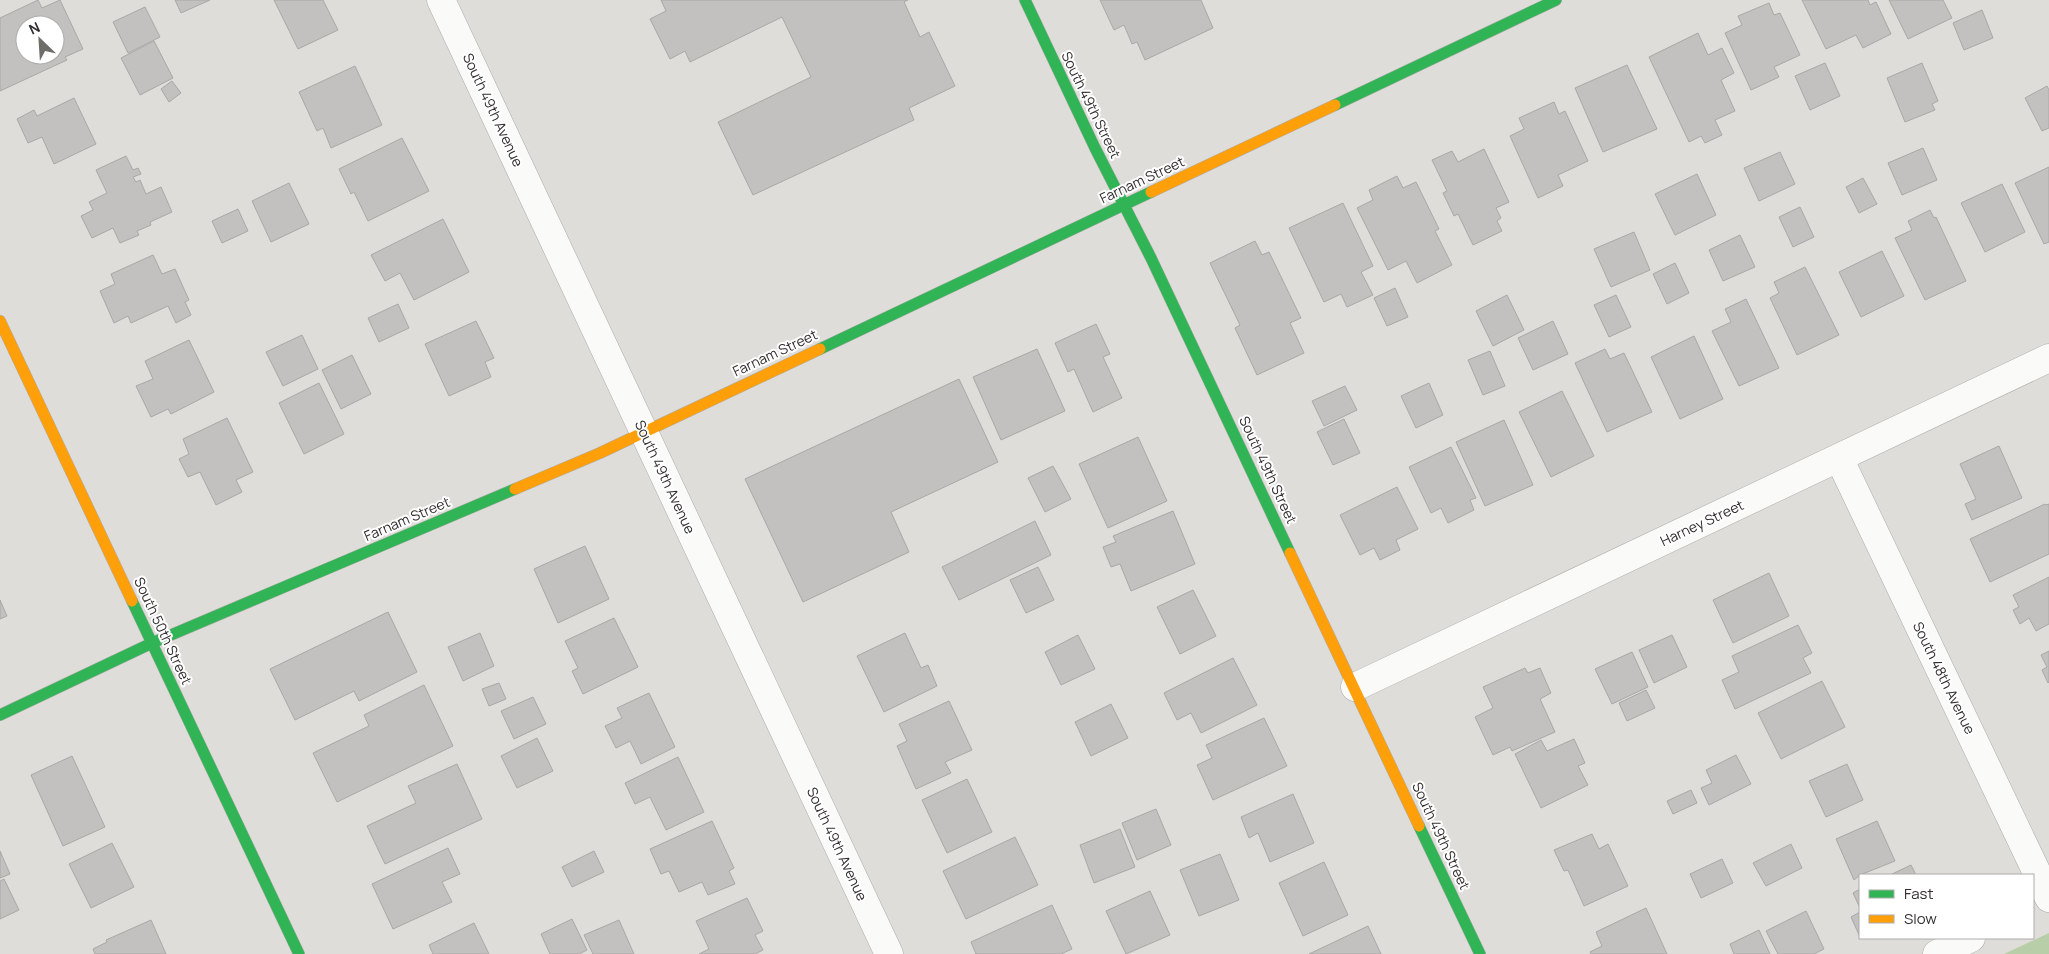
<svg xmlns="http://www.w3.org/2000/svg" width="2049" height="954" font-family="Manrope,sans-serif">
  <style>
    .green { fill: #b8cea9 }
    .building { fill: #c3c1bf; stroke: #aaa8a6; fill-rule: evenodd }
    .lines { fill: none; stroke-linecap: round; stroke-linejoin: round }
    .street-casing { stroke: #adaca9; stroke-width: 29 }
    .fast-casing { stroke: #adaca9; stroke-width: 12 }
    .slow-casing { stroke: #adaca9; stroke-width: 12 }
    .street { stroke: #fafaf9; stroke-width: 28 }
    .fast { stroke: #30b455; stroke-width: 11 }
    .slow { stroke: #ff9f0a; stroke-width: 11 }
    .labels { text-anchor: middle; stroke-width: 4; stroke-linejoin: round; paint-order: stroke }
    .street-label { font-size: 14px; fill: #32302e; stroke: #fff }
  </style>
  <rect width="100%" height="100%" fill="#dfddda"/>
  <polygon class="green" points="2049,933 2049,954 2004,954"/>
  <g class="building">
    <path d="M38,0L42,8L60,0L83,49L65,57L67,60L0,91V18ZM25,25H55V55H25Z"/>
    <polygon points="175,0 210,0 181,13"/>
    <polygon points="274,0 323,0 338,30 298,49"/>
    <polygon points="661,0 908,0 904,2 920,37 929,32 955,86 909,108 914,120 753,195 718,122 811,77 782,17 690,62 685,51 670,59 650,19 666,11"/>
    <polygon points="1100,0 1201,0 1213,28 1145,60 1137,42 1132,44 1124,25 1114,30"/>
    <polygon points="1802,0 1868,0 1870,5 1876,2 1891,34 1863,48 1856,35 1826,49"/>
    <polygon points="1889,0 1943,0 1952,18 1908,39"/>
    <polygon points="1769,3 1774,15 1780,13 1800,55 1774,67 1779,77 1751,90 1725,33 1742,25 1738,16"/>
    <polygon points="145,7 160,37 128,53 113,22"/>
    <polygon points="1982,10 1993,38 1964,50 1953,23"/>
    <polygon points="1698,33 1708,55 1722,48 1734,73 1721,80 1735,111 1715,120 1722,135 1705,143 1701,136 1689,142 1649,57"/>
    <polygon points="154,41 173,78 140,95 121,58"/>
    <polygon points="1825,63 1840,96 1810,110 1795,76"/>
    <polygon points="1922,63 1938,101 1932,104 1935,110 1905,122 1887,78"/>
    <polygon points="1627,65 1657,129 1603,152 1575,88"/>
    <polygon points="355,66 382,125 331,148 323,128 317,131 299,92"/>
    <polygon points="172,81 181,93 169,102 161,89"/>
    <polygon points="2047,86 2049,90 2049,128 2042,131 2025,98"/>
    <polygon points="74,98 96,144 54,164 42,137 28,143 17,119 34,110 37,116"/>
    <polygon points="1554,102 1559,114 1565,111 1588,161 1558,175 1563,186 1538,198 1510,136 1524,129 1519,118"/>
    <polygon points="402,138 429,191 368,221 354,192 351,194 339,169"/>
    <polygon points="1923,148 1937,180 1902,195 1888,163"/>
    <polygon points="1484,149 1509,202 1496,208 1501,218 1497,221 1502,231 1473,245 1458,214 1454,216 1443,193 1447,191 1432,160 1452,151 1458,162"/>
    <polygon points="1780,152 1795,184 1759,201 1744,168"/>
    <polygon points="126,156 133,170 138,168 141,174 133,177 136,182 140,180 146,194 161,187 172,212 150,222 151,225 137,231 139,235 120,243 113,228 92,238 81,216 93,210 89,202 107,193 96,170"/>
    <polygon points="2049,167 2049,242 2044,244 2015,183"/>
    <polygon points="1697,174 1716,215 1675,235 1655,194"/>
    <polygon points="1397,176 1403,188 1416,182 1439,229 1435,231 1452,265 1417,283 1406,261 1388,270 1357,208 1373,200 1369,190"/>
    <polygon points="1863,178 1877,204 1859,213 1846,187"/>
    <polygon points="289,183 309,224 271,242 252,201"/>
    <polygon points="2002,184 2025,232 1985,252 1961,203"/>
    <polygon points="1343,203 1373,266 1361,272 1373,295 1347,307 1341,294 1324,302 1289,228"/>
    <polygon points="1800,207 1814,237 1793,247 1779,217"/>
    <polygon points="238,209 248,231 222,243 212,221"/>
    <polygon points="1930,210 1934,218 1936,217 1966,281 1925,300 1895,238 1912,230 1908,221"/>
    <polygon points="443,219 469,272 414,300 400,273 385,281 371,255"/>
    <polygon points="1634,232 1650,270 1611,287 1594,249"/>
    <polygon points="1740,235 1755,267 1723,281 1709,250"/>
    <polygon points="1255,241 1262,255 1269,252 1301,318 1290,323 1304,353 1257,375 1235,328 1240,325 1210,263"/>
    <polygon points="1882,251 1904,296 1861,317 1839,272"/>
    <polygon points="153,255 162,274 175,269 189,300 185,302 191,315 176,323 168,306 131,323 128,316 114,323 100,291 115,284 111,274"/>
    <polygon points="1675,263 1689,293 1667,304 1653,274"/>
    <polygon points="1805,267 1839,335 1797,355 1770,298 1779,293 1774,282"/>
    <polygon points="1395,288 1408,317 1387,326 1374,298"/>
    <polygon points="1507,295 1524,330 1493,346 1476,311"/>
    <polygon points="1616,295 1631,327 1609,337 1594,305"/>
    <polygon points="1746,299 1779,368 1739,386 1712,331 1731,322 1725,309"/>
    <polygon points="398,304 409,328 379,342 368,318"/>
    <polygon points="476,321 494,358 485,362 491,377 449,396 425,344"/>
    <polygon points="1553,321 1568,354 1533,370 1518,338"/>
    <polygon points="1096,324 1110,354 1103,357 1122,398 1093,412 1074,369 1068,372 1055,343"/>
    <polygon points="302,335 318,369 283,386 266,352"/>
    <polygon points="1694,336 1723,399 1680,419 1651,357"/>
    <polygon points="189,340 214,392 171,414 168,409 151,417 136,386 153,379 145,361"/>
    <polygon points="1037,349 1065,411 1001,440 973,377"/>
    <polygon points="1605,349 1610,359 1624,353 1652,412 1607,432 1575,363"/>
    <polygon points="1490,351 1505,386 1483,395 1468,360"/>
    <polygon points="352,355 371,394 341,409 322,370"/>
    <polygon points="959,379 998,462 891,512 909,552 803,602 745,479"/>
    <polygon points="319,383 344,434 304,454 279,403"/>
    <polygon points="1429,383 1443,415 1416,428 1401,396"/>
    <polygon points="1345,386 1357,410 1324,426 1312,401"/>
    <polygon points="1562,391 1594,456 1551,477 1519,412"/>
    <polygon points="227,418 253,472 236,480 242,492 216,505 200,472 188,477 179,459 189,454 183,439"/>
    <polygon points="1344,419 1360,453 1333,465 1317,432"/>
    <polygon points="1504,420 1533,485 1485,506 1456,442"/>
    <polygon points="1138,437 1167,501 1108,528 1079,464"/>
    <polygon points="1999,446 2022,498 1972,520 1965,504 1976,499 1960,464"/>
    <polygon points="1451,447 1476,498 1470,500 1474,510 1448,523 1441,508 1431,513 1409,467"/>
    <polygon points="1053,466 1071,499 1045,512 1028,478"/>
    <polygon points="1397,487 1418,529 1396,540 1400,550 1380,560 1374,548 1360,555 1340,515"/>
    <polygon points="2045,504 2046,505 2049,504 2049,554 1990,582 1970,539"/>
    <polygon points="1173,511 1195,564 1131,591 1120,564 1111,567 1103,547 1116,542 1113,536"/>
    <polygon points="1035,521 1051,555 959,600 942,567"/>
    <polygon points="585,546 609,599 558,623 534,569"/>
    <polygon points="1038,567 1054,600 1026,613 1010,580"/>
    <polygon points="1769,573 1789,616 1733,643 1713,600"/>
    <polygon points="2049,577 2049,624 2036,631 2029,618 2020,624 2013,610 2019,607 2013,595"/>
    <polygon points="1193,590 1216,636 1180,654 1157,607"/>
    <polygon points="0,600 7,616 0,619"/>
    <polygon points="388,612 417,672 359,701 354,691 295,720 270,669"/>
    <polygon points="614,618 638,667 583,694 572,671 578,668 565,641"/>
    <polygon points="1798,625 1812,653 1803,658 1811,673 1735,709 1722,680 1739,672 1732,656"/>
    <polygon points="480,633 494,666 463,681 448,647"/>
    <polygon points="905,633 921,668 928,665 937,686 884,712 857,656"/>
    <polygon points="1078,635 1095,669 1061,685 1045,652"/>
    <polygon points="1672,635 1687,667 1654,683 1639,650"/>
    <polygon points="2049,651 2049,682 2048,683 2042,670 2047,667 2041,655"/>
    <polygon points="1632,652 1648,687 1612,704 1595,669"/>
    <polygon points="1233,658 1257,705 1201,733 1191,713 1177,720 1164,693"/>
    <polygon points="1525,668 1528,673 1540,668 1551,693 1540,699 1555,732 1512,751 1510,747 1493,755 1475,717 1493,708 1483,687"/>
    <polygon points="1822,681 1845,727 1781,759 1758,713"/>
    <polygon points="499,683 506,699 489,706 482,689"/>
    <polygon points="424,685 453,746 337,802 313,753 369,726 364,715"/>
    <polygon points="1646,690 1655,708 1627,721 1619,703"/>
    <polygon points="649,693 675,747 641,764 630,741 616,748 605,726 622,718 617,708"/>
    <polygon points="533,697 546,724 514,739 501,711"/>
    <polygon points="949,701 972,750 945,762 951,773 916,789 897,746 907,741 899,724"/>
    <polygon points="1111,704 1128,738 1091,756 1075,722"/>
    <polygon points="1264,718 1287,766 1213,800 1197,765 1212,758 1206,745"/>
    <polygon points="537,738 553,771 517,788 501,756"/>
    <polygon points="1574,739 1585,763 1578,766 1588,785 1541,808 1515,754 1541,740 1547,751"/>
    <polygon points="1736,755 1751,784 1709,805 1701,788 1712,783 1706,770"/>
    <polygon points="72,756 105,827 63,846 31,775"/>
    <polygon points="678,757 704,812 666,830 650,797 635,804 625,783"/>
    <polygon points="457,764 482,819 385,864 367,826 416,803 408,786"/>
    <polygon points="1847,764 1863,800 1826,817 1809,781"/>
    <polygon points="967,779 992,832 947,853 922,800"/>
    <polygon points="1691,790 1697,803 1673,814 1667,801"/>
    <polygon points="1293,794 1314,843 1270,862 1258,833 1249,838 1241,817"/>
    <polygon points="1156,809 1171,845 1137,860 1122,823"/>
    <polygon points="712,821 734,868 729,871 735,884 708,895 702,882 679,892 669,871 661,874 650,849"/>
    <polygon points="1877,821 1895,861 1860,875 1854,880 1836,839"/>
    <polygon points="1120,829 1135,867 1094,883 1080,845"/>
    <polygon points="1592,834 1599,849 1608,844 1628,886 1584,906 1568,870 1564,871 1554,850"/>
    <polygon points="1015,837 1038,885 966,919 943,871"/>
    <polygon points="112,843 134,887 91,908 69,864"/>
    <polygon points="1791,844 1802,868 1766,886 1753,863"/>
    <polygon points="448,848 460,874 442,882 452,902 393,929 372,884"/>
    <polygon points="0,851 10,874 0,878"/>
    <polygon points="594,851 604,872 572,887 562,867"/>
    <polygon points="1220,854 1239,900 1199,916 1180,870"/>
    <polygon points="1722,859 1733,883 1701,898 1690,874"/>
    <polygon points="1324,862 1348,915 1303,936 1279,883"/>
    <polygon points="1911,865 1916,875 1890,875"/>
    <polygon points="4,879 19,910 0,919 0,881"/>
    <polygon points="1860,889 1860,908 1853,893"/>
    <polygon points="1150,891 1170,935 1126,954 1106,911"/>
    <polygon points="747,898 763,931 755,935 763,950 755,954 699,954 709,949 696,921"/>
    <polygon points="1052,905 1072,949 1061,954 976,954 971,942"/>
    <polygon points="1646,908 1667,954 1591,954 1590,952 1602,946 1596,932"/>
    <polygon points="1806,911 1824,949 1814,954 1778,954 1766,931"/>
    <polygon points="1860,912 1860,937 1851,917"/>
    <polygon points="572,919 587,950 579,954 550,954 541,934"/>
    <polygon points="151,920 166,954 95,954 93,949 107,942 106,940"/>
    <polygon points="619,920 634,954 593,954 584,935"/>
    <polygon points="474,923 489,954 433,954 429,945"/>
    <polygon points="1368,926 1381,954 1309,954"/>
    <polygon points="1759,930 1770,954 1734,954 1730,944"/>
  </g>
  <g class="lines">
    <defs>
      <g id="street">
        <polyline points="441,0 889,954"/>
        <polyline points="1839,458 2049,898"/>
        <polyline points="1355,687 2049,358"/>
        <polyline points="1937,954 1971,938"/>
      </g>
      <g id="fast">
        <polyline points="1025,0 1095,148 1151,258 1290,553"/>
        <polyline points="1335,105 1556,0"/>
        <polyline points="820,349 1151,192"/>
        <polyline points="132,601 299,954"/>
        <polyline points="0,715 152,643 515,489"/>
        <polyline points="1419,826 1480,954"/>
      </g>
      <g id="slow">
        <polyline points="1151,192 1335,105"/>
        <polyline points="0,321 132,601"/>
        <polyline points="515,489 600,453 820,349"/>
        <polyline points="1290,553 1419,826"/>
      </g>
    </defs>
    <use href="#street" class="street-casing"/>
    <use href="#fast" class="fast-casing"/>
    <use href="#slow" class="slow-casing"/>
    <use href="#street" class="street"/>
    <use href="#fast" class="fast"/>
    <use href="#slow" class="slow"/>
  </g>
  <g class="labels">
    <g class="street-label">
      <text transform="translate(1091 105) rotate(64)" y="5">South 49th Street</text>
      <text transform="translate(493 110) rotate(65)" y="5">South 49th Avenue</text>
      <text transform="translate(1142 180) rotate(-25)" y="5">Farnam Street</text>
      <text transform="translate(775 353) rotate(-25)" y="5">Farnam Street</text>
      <text transform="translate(1268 470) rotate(65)" y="5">South 49th Street</text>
      <text transform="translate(665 477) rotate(65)" y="5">South 49th Avenue</text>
      <text transform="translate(407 519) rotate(-23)" y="5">Farnam Street</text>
      <text transform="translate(1702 523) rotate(-25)" y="5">Harney Street</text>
      <text transform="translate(163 631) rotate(65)" y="5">South 50th Street</text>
      <text transform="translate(1944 678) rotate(64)" y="5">South 48th Avenue</text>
      <text transform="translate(1441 836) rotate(65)" y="5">South 49th Street</text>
      <text transform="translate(837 844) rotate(65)" y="5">South 49th Avenue</text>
    </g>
  </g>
  <rect x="1859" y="874" width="175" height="65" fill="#ffffff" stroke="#adacab"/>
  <rect x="1869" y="890" width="25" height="8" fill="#30b455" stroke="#adacab"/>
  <text x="1904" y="899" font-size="15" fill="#32302e">Fast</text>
  <rect x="1869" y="915" width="25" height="8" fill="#ff9f0a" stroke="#adacab"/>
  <text x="1904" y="924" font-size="15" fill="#32302e">Slow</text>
  <g transform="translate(40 40) rotate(335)"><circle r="24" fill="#ffffff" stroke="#adacab"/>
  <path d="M0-4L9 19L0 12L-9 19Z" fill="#6f6d6a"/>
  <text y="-8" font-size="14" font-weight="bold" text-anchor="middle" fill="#32302e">N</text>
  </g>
</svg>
